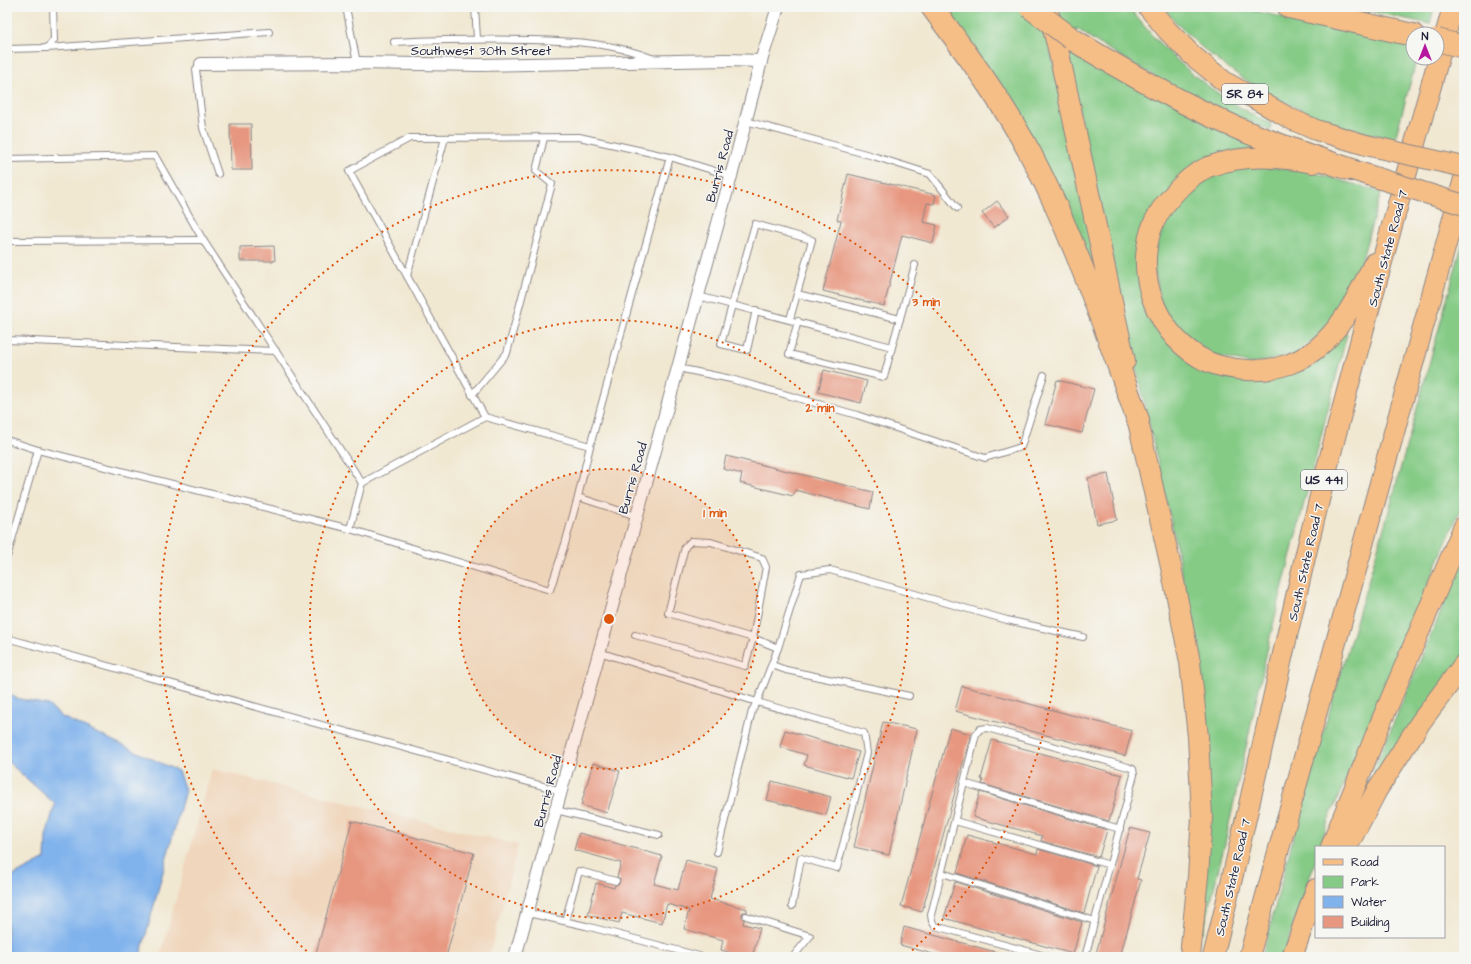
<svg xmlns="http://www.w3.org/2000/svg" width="1471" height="964" font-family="'Architects Daughter',sans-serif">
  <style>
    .built { fill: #f0d6bc }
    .green { fill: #85cb86; stroke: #547660 }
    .water { fill: #80b2ec; stroke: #516a94 }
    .building { fill: #e79780 }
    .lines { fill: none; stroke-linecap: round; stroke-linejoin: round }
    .lane-casing { stroke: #8a8586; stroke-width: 8 }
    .street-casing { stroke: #8a8586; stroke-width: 14 }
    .primary-casing { stroke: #8a8586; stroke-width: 22 }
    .highway-casing { stroke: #8a8586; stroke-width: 24 }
    .lane { stroke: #fff; stroke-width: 6 }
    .street { stroke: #fff; stroke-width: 12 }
    .primary { stroke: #f6be87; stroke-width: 20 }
    .highway { stroke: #f6be87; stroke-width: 22 }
    .primary-bridge-casing { stroke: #8a8586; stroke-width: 22; stroke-linecap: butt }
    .highway-bridge-casing { stroke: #8a8586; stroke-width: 24; stroke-linecap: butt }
    .primary-bridge { stroke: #f6be87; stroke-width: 20 }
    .highway-bridge { stroke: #f6be87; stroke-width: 22 }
    .ring { fill: none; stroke: #de560e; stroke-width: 2; stroke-dasharray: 2 4 }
    .labels { text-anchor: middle; stroke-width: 3; stroke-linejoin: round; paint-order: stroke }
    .shield { fill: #f6f6f2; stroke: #626272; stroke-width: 1 }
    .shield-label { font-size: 12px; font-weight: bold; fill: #22223b }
    .street-label { font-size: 13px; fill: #22223b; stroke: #f6f6f2 }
    .centre { fill: #de560e; stroke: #f6f6f2; stroke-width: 2 }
    .ring-label { font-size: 12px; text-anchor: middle; font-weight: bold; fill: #de560e; stroke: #f6f6f2; stroke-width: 3; stroke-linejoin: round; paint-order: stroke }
  </style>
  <rect width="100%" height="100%" fill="#f6f6f2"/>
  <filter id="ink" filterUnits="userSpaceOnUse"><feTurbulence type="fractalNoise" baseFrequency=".025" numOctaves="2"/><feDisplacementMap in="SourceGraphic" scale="8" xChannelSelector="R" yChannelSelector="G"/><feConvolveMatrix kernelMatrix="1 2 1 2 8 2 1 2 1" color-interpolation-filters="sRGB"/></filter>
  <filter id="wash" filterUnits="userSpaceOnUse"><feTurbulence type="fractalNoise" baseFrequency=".012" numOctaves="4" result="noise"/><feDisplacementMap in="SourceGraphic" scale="16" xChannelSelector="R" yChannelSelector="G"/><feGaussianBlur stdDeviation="0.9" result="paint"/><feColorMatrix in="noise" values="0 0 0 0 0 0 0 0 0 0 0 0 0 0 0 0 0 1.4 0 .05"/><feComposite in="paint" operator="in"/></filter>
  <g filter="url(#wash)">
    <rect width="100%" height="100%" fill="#f1e8d2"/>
    <polygon class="built" points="212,769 518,845 489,957 160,957"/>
    <g class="green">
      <polygon points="940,7 1021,7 1044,24 1109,298"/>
      <path d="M1058,7H1129C1166,57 1215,97 1271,124V131L1176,89L1098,43L1076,28L1074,47L1263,151H1241L1151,215L1157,327L1247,375L1345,332L1347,334L1271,633L1225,843L1203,933L1199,931L1194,632L1171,521L1083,130L1063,25Z"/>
      <path d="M1163,7H1237L1413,46V58H1417L1395,139C1375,135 1355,131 1336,124C1270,100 1207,62 1163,7Z"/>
      <polygon points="1351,7 1434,7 1430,24"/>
      <polygon points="1242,166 1305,170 1381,192 1355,283 1330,327 1293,355 1252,364 1212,355 1184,336 1161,306 1152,252 1166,212 1201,178"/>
      <polygon points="1464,237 1464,500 1359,748 1329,819 1320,847 1316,847 1316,859 1283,957 1262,957 1301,807 1388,514"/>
      <polygon points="1464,557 1464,655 1357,809"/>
    </g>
    <polygon class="water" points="7,693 16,698 48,705 62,717 178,771 185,790 140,957 7,957 7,879 45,859 46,836 55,804 7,761"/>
    <g id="blocks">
      <g class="building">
        <polygon points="230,124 251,124 252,170 231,170"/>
        <polygon points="848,174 936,195 934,204 927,203 923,222 937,225 933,243 902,235 884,306 823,291 841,221 837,220"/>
        <polygon points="997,201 1009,216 994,228 982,213"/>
        <polygon points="274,246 275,261 240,261 240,247"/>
        <polygon points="824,370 867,381 861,403 818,392"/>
        <polygon points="1057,380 1094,389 1082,433 1045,424"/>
        <polygon points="726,456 873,492 870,509 795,490 793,496 740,483 742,474 723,469"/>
        <polygon points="1108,474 1117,520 1097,524 1088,478"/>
        <polygon points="962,686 1132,731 1125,756 955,711"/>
        <polygon points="883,722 917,729 889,855 854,847"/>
        <polygon points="950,728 971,734 922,912 901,906"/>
        <polygon points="785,730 859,752 851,778 804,765 807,755 780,747"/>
        <polygon points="992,740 1122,775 1109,821 982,784 983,780 981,779"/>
        <polygon points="593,763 620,771 607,813 581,805"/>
        <polygon points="772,781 831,797 826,815 767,800"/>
        <polygon points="980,792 1107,830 1099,857 1041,841 1042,836 973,817"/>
        <polygon points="352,821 474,853 446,957 315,957"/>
        <polygon points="1130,828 1150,833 1137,879 1141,880 1120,957 1095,957"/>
        <polygon points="579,833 662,856 654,884 678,890 686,860 718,869 710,899 747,909 747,912 743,912 742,915 744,920 743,924 760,928 752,957 746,957 721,950 723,940 684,929 689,910 667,904 662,923 622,913 619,923 588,915 596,883 614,888 615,885 619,884 620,879 617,877 621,863 574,850"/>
        <polygon points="967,835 1037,854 1038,849 1097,866 1084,913 957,873"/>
        <polygon points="955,882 1082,922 1073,954 944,918"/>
        <polygon points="904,927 1003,954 1003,957 944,957 900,945"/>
      </g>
    </g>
  </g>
  <g filter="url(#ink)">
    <use href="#blocks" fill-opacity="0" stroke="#8a8586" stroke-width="1"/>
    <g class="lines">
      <defs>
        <g id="lane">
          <polyline points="346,7 357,63"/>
          <polyline points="475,7 477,38"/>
          <path d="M394,42C440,40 485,39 531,40C573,41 615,43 654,59"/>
          <polyline points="47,48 269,32"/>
          <polyline points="7,49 47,48 54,40 53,7"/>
          <polyline points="201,64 196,69 203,128 218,174"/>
          <polyline points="746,121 873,156 930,174 957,208"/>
          <polyline points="7,159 155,156 203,240 362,483 485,417"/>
          <polyline points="7,241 203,240"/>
          <polyline points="407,276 445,138"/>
          <polyline points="797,294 900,319"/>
          <polyline points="698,296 892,347 915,265"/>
          <polyline points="756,310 747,350 721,344 755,224 812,240 790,319"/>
          <polyline points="798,321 789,354 884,377 892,347"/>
          <polyline points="7,340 276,351"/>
          <polyline points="678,368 731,379 857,415 985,458 1021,447 1044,375"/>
          <polyline points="472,395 507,353 552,184 536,171 544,138"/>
          <polyline points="7,440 38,450 350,529 550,590 565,544 578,497"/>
          <polyline points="590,446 485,417 349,171 410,138 579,137 670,157"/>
          <polyline points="636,516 578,497 590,446 670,157 731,176"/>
          <polyline points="350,529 362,483"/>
          <polyline points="7,557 38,450"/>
          <polyline points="7,633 10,639 561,791"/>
          <polyline points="635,635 745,666 753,638 766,567 762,558 711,542 691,541 685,547 668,613 753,638 778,648"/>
          <polyline points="599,652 757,702 864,733 867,753 837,868 801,858 792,906"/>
          <polyline points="772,665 786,670 909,696"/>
          <polyline points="964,783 1120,829"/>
          <polyline points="556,810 659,835"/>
          <polyline points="955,821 1110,865"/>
          <polyline points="717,852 752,711 757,702 778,648 801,574 830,570 1007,620 1083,637"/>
          <polyline points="942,873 1095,921"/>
          <polyline points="528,913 586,926 703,957"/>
          <polyline points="746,916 810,936 793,957"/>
          <polyline points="565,921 579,871 616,881"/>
          <polyline points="1049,957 935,926 932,921 931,915 976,734 980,729 987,728 1128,767 1133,769 1134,775 1085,957"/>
        </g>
        <g id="street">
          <polyline points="201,64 357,63 480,65 726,60 761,61"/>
          <polyline points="515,957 736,158 761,61 778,7"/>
        </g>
        <g id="primary">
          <polyline points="1148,7 1168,31 1193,56 1225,82 1291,119 1316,130 1366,145"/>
          <polyline points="1049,15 1057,44 1125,361"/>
          <path d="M1313,163C1279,156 1241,154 1208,167C1194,173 1181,185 1171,197C1163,206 1155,218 1151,230C1135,281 1159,337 1206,361C1219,367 1233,369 1247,370C1275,372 1304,362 1324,342C1347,320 1360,291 1374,263"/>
          <polyline points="1134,404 1171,567 1190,662 1198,737 1202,817 1198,876 1190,957"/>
          <polyline points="1331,847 1378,729 1464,526"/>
          <polyline points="1347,847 1377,790 1420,723 1464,664"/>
          <path d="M1213,957C1247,822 1275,685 1307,549C1351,367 1403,187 1453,7"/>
          <polyline points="1249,957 1464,179"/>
          <polyline points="1292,957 1316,889"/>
        </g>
        <g id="highway">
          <path d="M932,7C967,54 1002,101 1030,153C1075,238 1105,329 1138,420"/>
          <polyline points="1289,7 1413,35"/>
          <path d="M1072,39C1125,72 1179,102 1235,127C1274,144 1313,157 1352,170"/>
        </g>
      </defs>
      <use href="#lane" class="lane-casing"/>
      <use href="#street" class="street-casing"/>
      <use href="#primary" class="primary-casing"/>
      <use href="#highway" class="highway-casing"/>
      <use href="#lane" class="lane"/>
      <use href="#street" class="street"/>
      <use href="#primary" class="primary"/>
      <use href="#highway" class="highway"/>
      <defs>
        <g id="primary-bridge">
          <polyline points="1366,145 1464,167"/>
          <polyline points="1352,170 1464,205"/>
        </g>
        <g id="highway-bridge">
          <polyline points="1030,7 1072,39"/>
          <polyline points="1437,40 1464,47"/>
        </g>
      </defs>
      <use href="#primary-bridge" class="primary-bridge-casing"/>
      <use href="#highway-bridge" class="highway-bridge-casing"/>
      <use href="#primary-bridge" class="primary-bridge"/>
      <use href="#highway-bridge" class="highway-bridge"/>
    </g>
  </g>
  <circle cx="609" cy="619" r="150" fill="#de560e" fill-opacity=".12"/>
  <g class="ring">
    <circle cx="609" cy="619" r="150"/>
    <circle cx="609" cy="619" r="299"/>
    <path d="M311 955A449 449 0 1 1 907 955"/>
  </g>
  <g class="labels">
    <g class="shield">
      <rect x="1222" y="84" width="46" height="20" rx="3"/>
      <rect x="1301" y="470" width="46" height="20" rx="3"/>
    </g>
    <g class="shield-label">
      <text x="1245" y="98">SR 84</text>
      <text x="1324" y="484">US 441</text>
    </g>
    <g class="street-label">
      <text x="481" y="55">Southwest 30th Street</text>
      <text transform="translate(719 166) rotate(-75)" y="5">Burris Road</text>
      <text transform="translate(1387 248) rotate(-75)" y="5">South State Road 7</text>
      <text transform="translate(632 478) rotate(-74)" y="5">Burris Road</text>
      <text transform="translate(1305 562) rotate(-77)" y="5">South State Road 7</text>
      <text transform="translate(547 791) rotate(-75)" y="5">Burris Road</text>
      <text transform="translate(1232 877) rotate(-77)" y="5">South State Road 7</text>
    </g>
  </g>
  <circle cx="609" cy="619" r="6" class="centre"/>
  <g class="ring-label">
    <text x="926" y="306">3 min</text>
    <text x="820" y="412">2 min</text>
    <text x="715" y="517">1 min</text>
  </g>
  <rect width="1471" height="964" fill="none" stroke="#f6f6f2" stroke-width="24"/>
  <rect x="1315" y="846" width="130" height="92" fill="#f6f6f2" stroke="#a1a1a9"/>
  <rect x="1323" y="859" width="20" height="6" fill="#f6be87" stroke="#a1a1a9"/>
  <text x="1351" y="866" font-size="12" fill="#22223b">Road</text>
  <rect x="1323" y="876" width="20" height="12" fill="#85cb86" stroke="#a1a1a9"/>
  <text x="1351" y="886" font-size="12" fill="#22223b">Park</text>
  <rect x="1323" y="896" width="20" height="12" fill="#80b2ec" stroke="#a1a1a9"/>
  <text x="1351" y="906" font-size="12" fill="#22223b">Water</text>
  <rect x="1323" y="916" width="20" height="12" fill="#e79780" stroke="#a1a1a9"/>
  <text x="1351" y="926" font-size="12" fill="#22223b">Building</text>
  <g transform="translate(1425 46)"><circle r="19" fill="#f6f6f2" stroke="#a1a1a9"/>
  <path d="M0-3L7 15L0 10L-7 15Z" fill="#b5179e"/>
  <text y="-6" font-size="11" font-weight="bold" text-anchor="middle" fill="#22223b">N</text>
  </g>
</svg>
